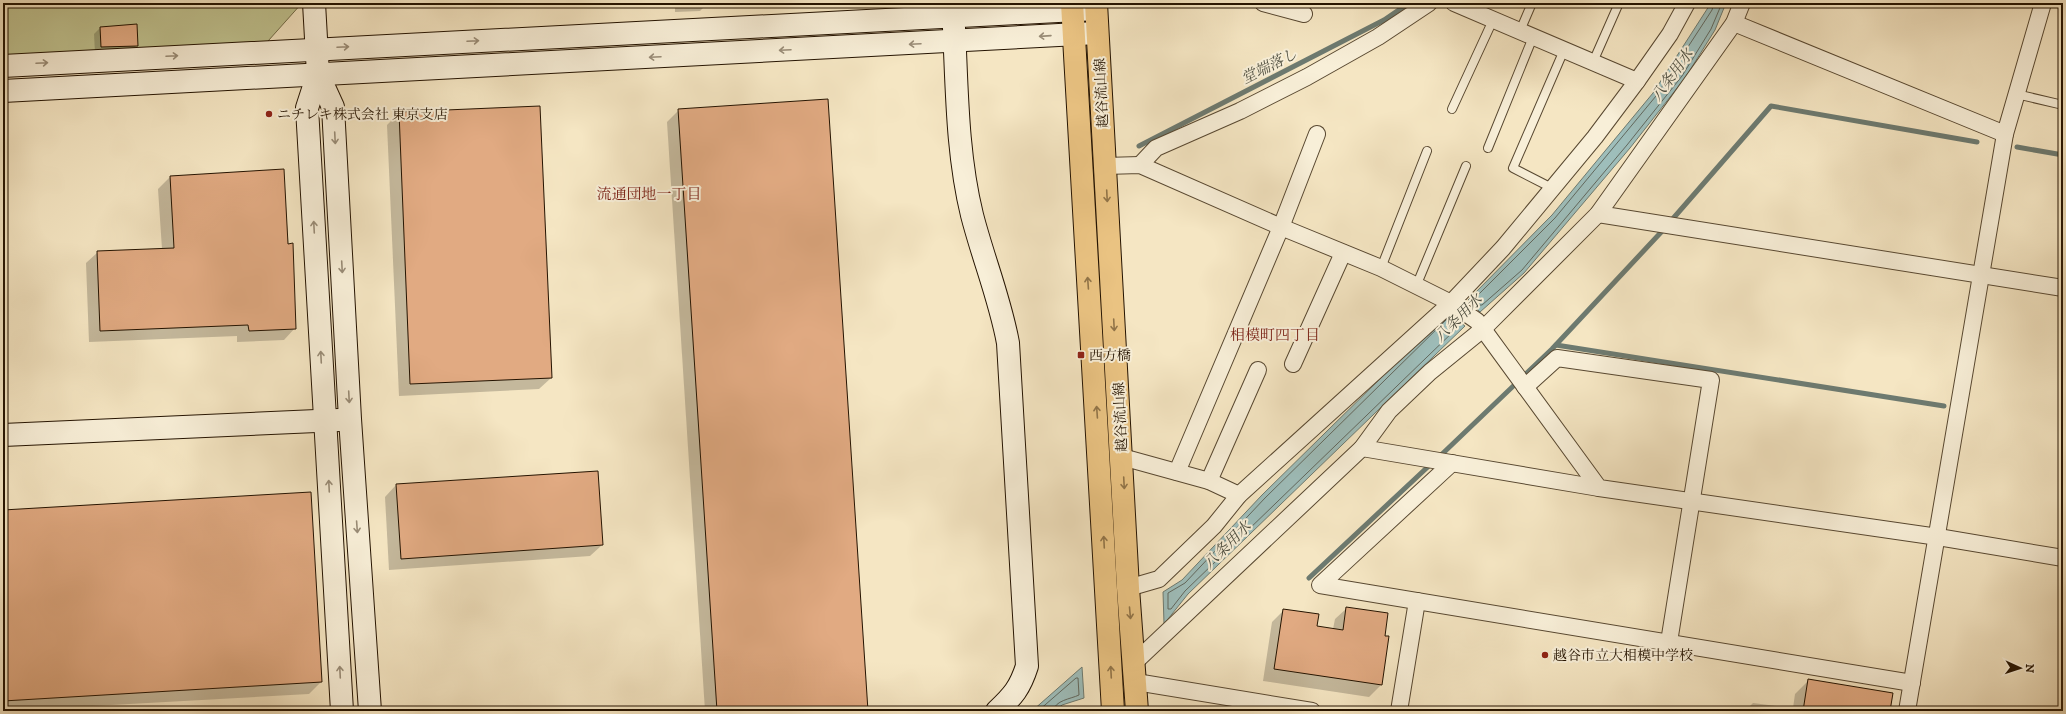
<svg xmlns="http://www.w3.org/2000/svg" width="2066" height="714" font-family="'IM FELL DW Pica','Noto Serif JP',serif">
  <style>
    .green { fill: #c0c390; stroke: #726b48 }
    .water { fill: #9ebebb; stroke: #6d7a70 }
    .shadow { fill: #0003 }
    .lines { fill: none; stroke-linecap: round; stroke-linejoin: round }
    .shore { stroke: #61685e; stroke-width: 1 }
    .stream { stroke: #6d7a70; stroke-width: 5 }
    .building { fill: #e1aa82; stroke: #241300 }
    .lane-casing { stroke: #584831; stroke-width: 10 }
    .street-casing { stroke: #584831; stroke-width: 18 }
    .secondary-casing { stroke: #241300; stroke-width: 24 }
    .primary-casing { stroke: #241300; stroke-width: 24 }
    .lane { stroke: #f8efd8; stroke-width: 8 }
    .street { stroke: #f8efd8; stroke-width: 16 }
    .secondary { stroke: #f8efd8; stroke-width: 22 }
    .primary { stroke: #eac382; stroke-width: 22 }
    .oneway { stroke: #998c77 }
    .oneway2 { stroke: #917448 }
    .poi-dot { fill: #8f2418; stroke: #f8efd8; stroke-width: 1.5 }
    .labels { text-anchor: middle; stroke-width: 4; stroke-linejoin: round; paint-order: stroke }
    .street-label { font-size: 14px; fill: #241300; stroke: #f8efd8 }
    .poi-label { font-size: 14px; fill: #241300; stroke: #f8efd8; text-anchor: start }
    .water-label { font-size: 15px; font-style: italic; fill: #4f4f41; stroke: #f8efd8 }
    .neighbourhood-label { font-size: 15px; fill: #7a1f14; stroke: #f8efd8 }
  </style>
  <rect width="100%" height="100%" fill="#f5e6c3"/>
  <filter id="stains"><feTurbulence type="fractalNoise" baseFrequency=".005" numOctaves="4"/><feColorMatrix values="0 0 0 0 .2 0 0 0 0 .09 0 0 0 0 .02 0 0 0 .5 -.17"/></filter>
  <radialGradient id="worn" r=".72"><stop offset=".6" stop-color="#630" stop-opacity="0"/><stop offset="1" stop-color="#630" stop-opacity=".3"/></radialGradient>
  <polygon class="green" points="3,3 302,3 260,50 3,59"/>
  <g class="water">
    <polygon points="1711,3 1726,3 1715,30 1685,78 1630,148 1524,273 1480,312 1468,300 1552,215 1653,93"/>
    <polygon points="1447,313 1465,326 1188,594 1164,624 1163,592 1182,580 1262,495"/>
    <polygon points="1082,667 1084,698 1062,705 1055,711 1032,711"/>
  </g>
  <g class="shadow">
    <polygon points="675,3 708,3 700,11 675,12"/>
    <polygon points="136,25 137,45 131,51 95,53 94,34 100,28"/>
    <polygon points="539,107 551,378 539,389 399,396 387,125 399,113"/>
    <polygon points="679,110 867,711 705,711 667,122"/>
    <polygon points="283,171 295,328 284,340 237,342 237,336 89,342 86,263 98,252 162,249 158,189 170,177"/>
    <polygon points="396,485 602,545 590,556 389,570 385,497"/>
    <polygon points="3,511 321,682 309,694 3,711"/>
    <polygon points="1347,608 1384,636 1388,637 1381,685 1369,697 1263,681 1272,622 1284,610 1316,627 1333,629 1335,619"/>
    <polygon points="1809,680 1889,711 1745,711 1753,703 1793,708 1795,694"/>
  </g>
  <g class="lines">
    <g class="shore">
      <polyline points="1714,3 1712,10 1656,96 1555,218 1475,298 1479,305 1482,305 1522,270 1627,145 1682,76 1711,29 1722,3"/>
      <polygon points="1449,319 1457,325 1457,328 1185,591 1171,609 1168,609 1168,593 1185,583 1265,498 1446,320"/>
      <path d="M1038,711L1076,678H1078L1079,695C1071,699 1055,700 1053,711"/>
    </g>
    <g class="stream">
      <polyline points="1139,146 1384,20 1409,3"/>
      <polyline points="2017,147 2063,155"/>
      <polyline points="1670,222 1771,106 1977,142"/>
      <polyline points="1556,345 1944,406"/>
      <polyline points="1439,457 1552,349 1665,228"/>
      <polyline points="1309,578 1433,462"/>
    </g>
  </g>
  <g class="building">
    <polygon points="137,24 138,46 101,47 100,27"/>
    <polygon points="828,99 868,711 717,711 678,109"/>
    <polygon points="540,106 552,378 410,384 399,112"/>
    <polygon points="284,169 288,244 293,243 296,329 249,331 248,325 100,331 97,251 174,248 170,176"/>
    <polygon points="598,471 603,545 401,559 396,484"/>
    <polygon points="311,492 322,682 3,701 3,510"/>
    <polygon points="1346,607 1388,613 1385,636 1389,636 1382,685 1274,669 1283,609 1319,614 1317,626 1343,630"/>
    <polygon points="1808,679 1893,693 1890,711 1803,711"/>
  </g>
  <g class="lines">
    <defs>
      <g id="lane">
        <polyline points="1520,31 1532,3"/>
        <polyline points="1593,62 1619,3"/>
        <polyline points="2016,94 2063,105"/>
        <polyline points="1452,109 1493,20"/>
        <polyline points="1488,148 1533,37"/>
        <polyline points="1552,188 1513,168 1564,50"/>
        <polyline points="1381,268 1427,151"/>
        <polyline points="1417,284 1466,166"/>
      </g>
      <g id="street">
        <polyline points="1263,3 1304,14"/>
        <polyline points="1454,3 1637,81"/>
        <polyline points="1734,23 2005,134"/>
        <polyline points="1140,165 1156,148 1240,111 1307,77 1378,37 1429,3"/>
        <polyline points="1105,166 1140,165 1281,227 1381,268 1451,303 1477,321 1483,329 1599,488 1938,537 2063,558"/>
        <polyline points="1598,214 2063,288"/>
        <polyline points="1293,364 1343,253"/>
        <polyline points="1525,387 1557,358 1711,380 1669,642"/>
        <polyline points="1362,448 1599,488"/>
        <polyline points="1122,457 1209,481 1239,495"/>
        <polyline points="1452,463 1320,585 1912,683"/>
        <polyline points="1177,472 1281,227 1317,134"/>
        <polyline points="1209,481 1258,370"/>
        <polyline points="1128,588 1159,579 1214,526 1239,495 1451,303 1503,248 1595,137 1637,81 1670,34 1687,3"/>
        <polyline points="1134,663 1362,448 1389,411 1430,372 1483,329 1598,214 1734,23 1742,3"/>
        <polyline points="1136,682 1312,711"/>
        <polyline points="1399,711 1417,601"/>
        <polyline points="1907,711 2005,134 2043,3"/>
      </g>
      <g id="secondary">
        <polyline points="314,3 318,74 307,108 342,711"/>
        <path d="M954,28C957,90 957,154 972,215C983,258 1000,299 1008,343L1027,666C1020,688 1013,696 997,711"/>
        <polyline points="3,66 1096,9"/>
        <polyline points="318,74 333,107 350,419 370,711"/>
        <polyline points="3,91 1097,33"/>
        <polyline points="3,435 339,420"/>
      </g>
      <g id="primary">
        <polyline points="1072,3 1113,711"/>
        <polyline points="1096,3 1128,588 1137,711"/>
      </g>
    </defs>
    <use href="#lane" class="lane-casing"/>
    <use href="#street" class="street-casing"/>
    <use href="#secondary" class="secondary-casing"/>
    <use href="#primary" class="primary-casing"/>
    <use href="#lane" class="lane"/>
    <use href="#street" class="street"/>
    <use href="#secondary" class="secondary"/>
    <use href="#primary" class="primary"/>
  </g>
  <defs><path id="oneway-shaft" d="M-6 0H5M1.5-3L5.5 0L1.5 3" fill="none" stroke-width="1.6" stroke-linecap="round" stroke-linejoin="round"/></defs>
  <g class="oneway">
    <use href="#oneway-shaft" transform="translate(1045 36) rotate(176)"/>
    <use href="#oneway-shaft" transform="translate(473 41) rotate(-3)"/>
    <use href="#oneway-shaft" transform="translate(915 44) rotate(177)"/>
    <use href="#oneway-shaft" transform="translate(343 47) rotate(-3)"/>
    <use href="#oneway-shaft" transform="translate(785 50) rotate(177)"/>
    <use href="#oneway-shaft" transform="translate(172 56) rotate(-3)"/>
    <use href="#oneway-shaft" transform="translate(655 57) rotate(177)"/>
    <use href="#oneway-shaft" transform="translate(42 63) rotate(-3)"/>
    <use href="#oneway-shaft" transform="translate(335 138) rotate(87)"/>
    <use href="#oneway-shaft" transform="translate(314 227) rotate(-93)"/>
    <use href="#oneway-shaft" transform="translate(342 267) rotate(87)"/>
    <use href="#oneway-shaft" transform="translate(321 357) rotate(-93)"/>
    <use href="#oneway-shaft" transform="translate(349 397) rotate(87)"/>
    <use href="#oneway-shaft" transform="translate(329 486) rotate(-93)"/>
    <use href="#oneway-shaft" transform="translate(357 527) rotate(86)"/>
    <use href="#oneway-shaft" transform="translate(340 672) rotate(-93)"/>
  </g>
  <g class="oneway2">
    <use href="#oneway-shaft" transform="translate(1107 196) rotate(87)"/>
    <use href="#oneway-shaft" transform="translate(1088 283) rotate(-94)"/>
    <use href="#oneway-shaft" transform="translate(1114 325) rotate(87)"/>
    <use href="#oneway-shaft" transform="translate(1097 412) rotate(-94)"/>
    <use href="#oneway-shaft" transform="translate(1124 483) rotate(87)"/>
    <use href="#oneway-shaft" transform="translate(1104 542) rotate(-93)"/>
    <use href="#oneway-shaft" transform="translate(1130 613) rotate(85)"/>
    <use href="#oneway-shaft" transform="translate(1111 672) rotate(-93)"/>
  </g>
  <g class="poi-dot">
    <circle cx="269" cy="114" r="4"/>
    <rect x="1077" y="351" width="8" height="8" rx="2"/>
    <circle cx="1545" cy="655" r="4"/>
  </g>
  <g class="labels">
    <g class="street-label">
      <text transform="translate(1101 93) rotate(-93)" y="5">越谷流山線</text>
      <text transform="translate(1120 417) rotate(-93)" y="5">越谷流山線</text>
    </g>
    <g class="poi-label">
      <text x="277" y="119">ニチレキ株式会社 東京支店</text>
      <text x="1089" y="360">西方橋</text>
      <text x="1553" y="660">越谷市立大相模中学校</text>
    </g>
    <g class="water-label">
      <text transform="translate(1269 66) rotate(-27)" y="5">堂端落し</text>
      <text transform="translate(1672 75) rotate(-54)" y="5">八条用水</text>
      <text transform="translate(1458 318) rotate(-45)" y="5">八条用水</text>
      <text transform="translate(1227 545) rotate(-45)" y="5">八条用水</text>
    </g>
    <g class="neighbourhood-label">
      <text x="649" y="199">流通団地一丁目</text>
      <text x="1275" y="340">相模町四丁目</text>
    </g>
  </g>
  <rect width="2066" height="714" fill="none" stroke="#f5e6c3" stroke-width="16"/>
  <rect x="4" y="4" width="2058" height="706" fill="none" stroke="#241300" stroke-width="2"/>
  <rect x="8" y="8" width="2050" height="698" fill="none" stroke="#241300"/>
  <g transform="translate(2020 668) rotate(93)" stroke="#f8efd8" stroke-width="3" paint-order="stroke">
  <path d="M0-3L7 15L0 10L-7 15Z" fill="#241300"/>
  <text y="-6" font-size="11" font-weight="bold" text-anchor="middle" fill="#241300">N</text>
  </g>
  <rect width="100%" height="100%" filter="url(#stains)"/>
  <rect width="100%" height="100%" fill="url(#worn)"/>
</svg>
